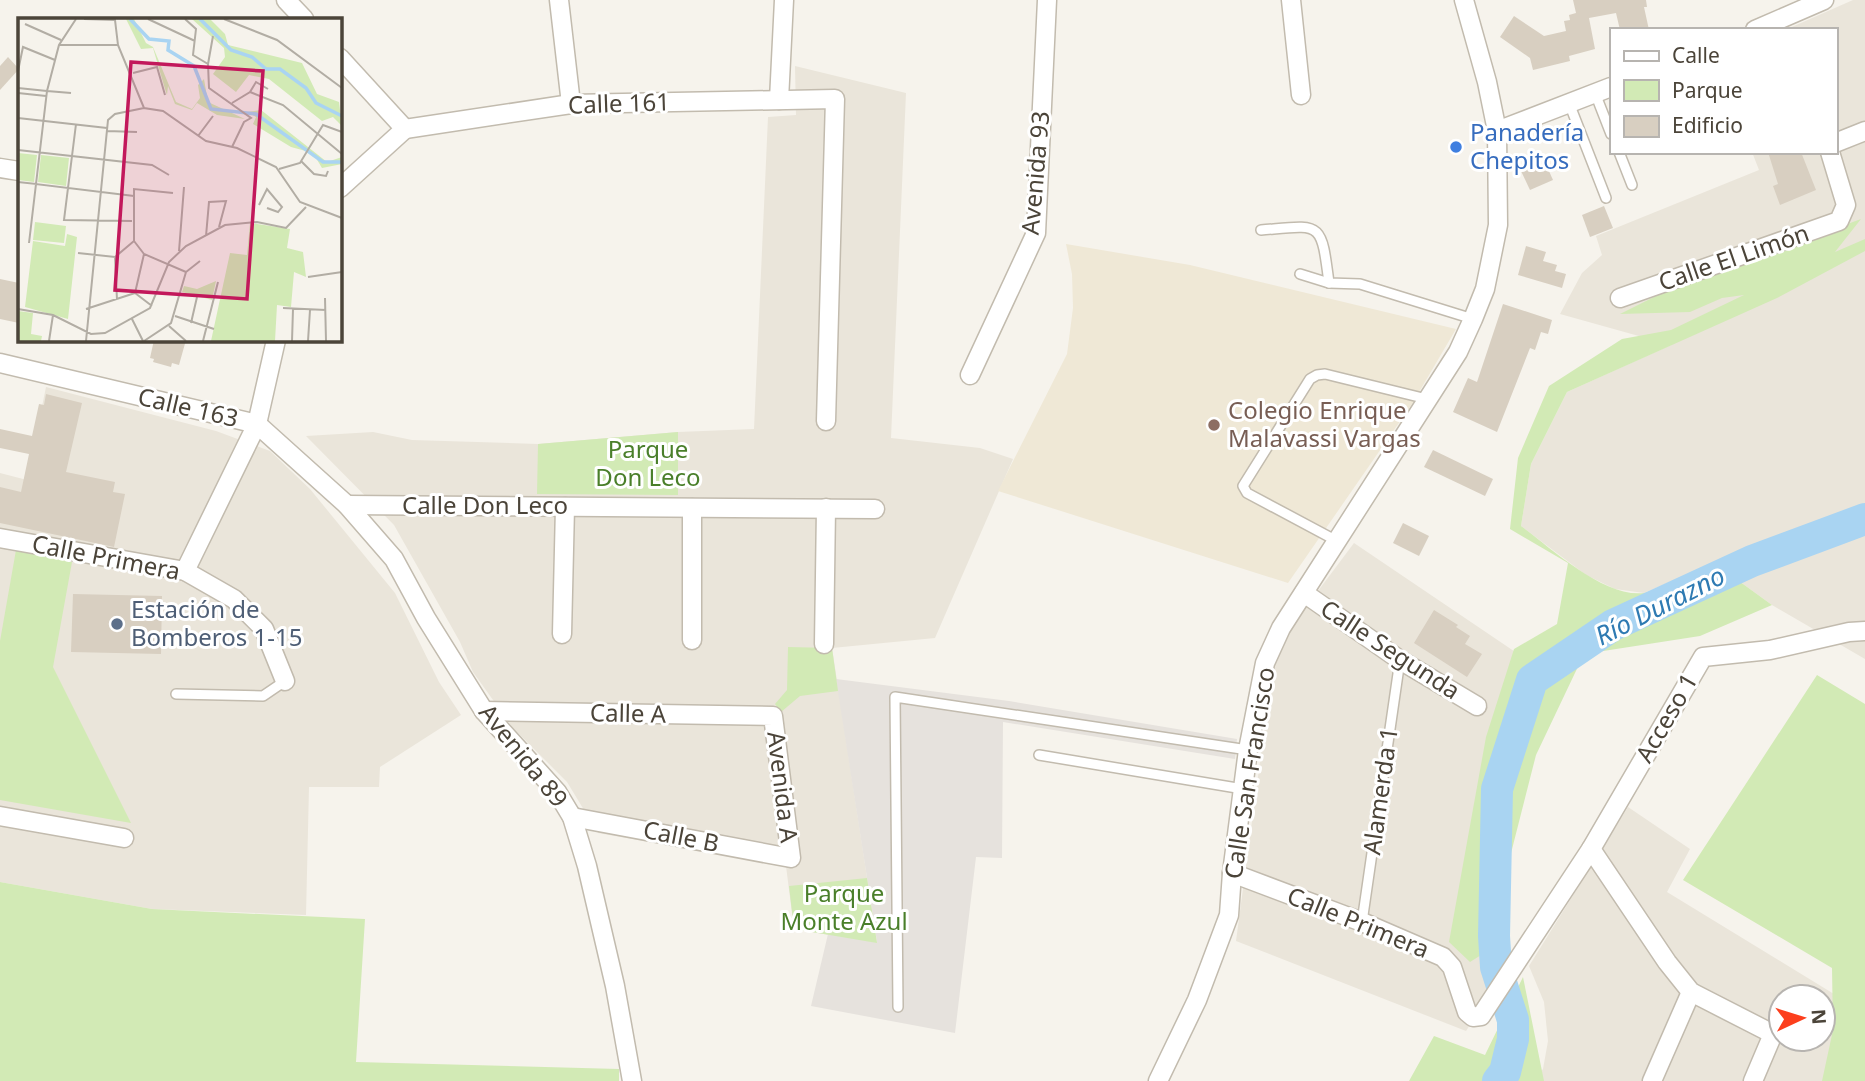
<svg xmlns="http://www.w3.org/2000/svg" width="1865" height="1081" font-family="'Noto Sans',sans-serif">
  <style>
    .residential { fill: #eae5da; fill-rule: evenodd }
    .industrial { fill: #e6e2dd }
    .education { fill: #efe8d6 }
    .green { fill: #d2eab5 }
    .lines { fill: none; stroke-linecap: round; stroke-linejoin: round }
    .river { stroke: #a9d4f2; stroke-width: 32 }
    .building { fill: #d8cfc1 }
    .service-casing { stroke: #c2bbae; stroke-width: 12 }
    .minor-casing { stroke: #c2bbae; stroke-width: 21 }
    .service { stroke: #fff; stroke-width: 9 }
    .minor { stroke: #fff; stroke-width: 18 }
    .shop-dot { fill: #3f7fe0; stroke: #fff; stroke-width: 2.5 }
    .education-dot { fill: #8d6e63; stroke: #fff; stroke-width: 2.5 }
    .service-dot { fill: #5c6f8a; stroke: #fff; stroke-width: 2.5 }
    .labels { text-anchor: middle; stroke-width: 6; stroke-linejoin: round; paint-order: stroke }
    .street-label { font-size: 24px; fill: #4b4439; stroke: #fff }
    .shop-label { font-size: 24px; fill: #366cbe; stroke: #fff; text-anchor: start }
    .education-label { font-size: 24px; fill: #785e54; stroke: #fff; text-anchor: start }
    .park-label { font-size: 24px; fill: #4a7f2a; stroke: #fff }
    .service-label { font-size: 24px; fill: #4e5e75; stroke: #fff; text-anchor: start }
    .water-label { font-size: 26px; font-style: italic; fill: #2e7ab2; stroke: #fff }
    .inset-river { fill: none; stroke: #a9d4f2; stroke-width: 3.5 }
    .inset-road { fill: none; stroke: #b2ada4; stroke-width: 2 }
    .view { fill: #c2185b; fill-opacity: 0.15; stroke: #c2185b; stroke-width: 3.5 }
    .inset-edge { fill: none; stroke: #4b4439; stroke-width: 3.5 }
  </style>
  <rect width="100%" height="100%" fill="#f6f3ec"/>
  <g class="residential">
    <polygon points="1853,0 1865,0 1865,659 1772,605 1714,563 1644,593 1615,589 1586,575 1521,526 1531,464 1567,392 1671,345 1560,314 1582,273 1602,255 1596,236 1759,170 1752,152 1835,152 1835,30 1785,30"/>
    <polygon points="795,66 906,93 891,438 980,448 1013,459 935,638 832,648 877,943 794,929 786,866 598,833 567,782 513,728 473,672 460,642 394,525 306,436 373,432 412,440 538,444 678,432 754,429 768,117 796,115"/>
    <polygon points="46,387 216,431 270,451 310,489 395,593 439,682 461,715 380,767 379,787 309,787 306,915 152,909 0,882 0,473 27,480"/>
    <polygon points="1354,543 1536,666 1477,904 1495,986 1466,1031 1236,941 1272,672 1278,648 1300,615"/>
    <path d="M1628,807L1690,849L1667,892L1865,1013V1081H1534L1543,1069L1548,1041L1544,1002L1529,966ZM1781,997H1823V1039H1781Z"/>
  </g>
  <polygon class="industrial" points="836,679 1009,701 1237,739 1235,759 1003,722 1002,858 976,857 955,1033 811,1006 828,934 877,942"/>
  <polygon class="education" points="1066,244 1190,265 1456,329 1412,404 1288,583 998,491 1067,354 1073,308 1072,274"/>
  <g class="green">
    <path d="M1861,219L1835,252L1865,239V251L1777,298L1567,392L1531,464L1521,526C1551,548 1604,598 1644,593C1656,592 1700,569 1714,563L1772,605L1700,636L1584,654L1536,755L1509,861L1505,940L1470,962L1449,942L1486,737L1514,649L1557,624L1568,563L1510,529L1518,458L1549,386L1622,339L1671,330L1744,295L1722,298L1690,312L1620,314L1664,292Z"/>
    <polygon points="678,432 678,495 537,494 538,444"/>
    <polygon points="16,550 72,562 53,667 131,823 0,800 0,641"/>
    <polygon points="788,647 832,648 838,691 800,696 781,712 775,704 787,690"/>
    <polygon points="1817,675 1865,704 1865,1081 1822,1081 1833,1030 1832,968 1683,880"/>
    <polygon points="867,878 877,943 794,929 789,886"/>
    <polygon points="0,882 152,909 365,919 356,1062 619,1069 619,1081 0,1081"/>
    <polygon points="1523,977 1544,1081 1409,1081 1434,1036 1485,1055"/>
  </g>
  <g class="lines">
    <polyline class="river" points="1498,1081 1505,1072 1513,1039 1513,1020 1496,967 1494,936 1497,789 1532,680 1613,625 1752,561 1865,519"/>
  </g>
  <g class="building">
    <polygon points="1573,0 1646,0 1647,7 1644,7 1649,30 1620,30 1616,13 1589,18 1595,49 1569,56 1570,61 1533,70 1530,58 1500,37 1514,16 1544,36 1566,31 1564,21 1570,20 1569,15 1576,13"/>
    <polygon points="8,57 19,69 0,90 0,66"/>
    <polygon points="1768,152 1801,152 1816,190 1780,205 1773,186 1778,184"/>
    <polygon points="1544,160 1553,180 1530,190 1521,171"/>
    <polygon points="1604,206 1613,228 1590,237 1582,215"/>
    <polygon points="1526,246 1546,252 1543,261 1557,265 1555,271 1566,274 1562,288 1518,275"/>
    <polygon points="0,279 19,283 19,323 0,319"/>
    <polygon points="1503,304 1552,320 1548,334 1541,332 1535,350 1530,348 1497,432 1453,412 1468,378 1477,382"/>
    <polygon points="154,340 186,340 179,365 172,363 171,367 153,362 154,359 150,358"/>
    <polygon points="46,394 82,403 66,472 115,482 113,492 125,494 114,547 0,523 0,487 21,492 29,454 0,448 0,429 32,436 39,404 44,405"/>
    <polygon points="1433,450 1493,479 1485,496 1424,467"/>
    <polygon points="1403,523 1429,536 1419,556 1393,543"/>
    <polygon points="73,594 162,596 161,654 71,652"/>
    <polygon points="1434,610 1458,625 1456,627 1470,636 1465,644 1482,654 1467,677 1414,643"/>
  </g>
  <g class="lines">
    <defs>
      <g id="service">
        <polyline points="1595,93 1611,134"/>
        <polyline points="1569,103 1606,198"/>
        <polyline points="1619,152 1632,185"/>
        <path d="M1261,230C1322,225 1321,220 1329,283L1360,284L1473,319"/>
        <polyline points="1300,274 1329,283"/>
        <polyline points="1337,541 1247,493 1243,486 1310,379 1317,375 1325,374 1427,399"/>
        <polyline points="176,694 263,696 285,681"/>
        <polyline points="1039,755 1243,789"/>
        <polyline points="1362,922 1400,660"/>
        <polyline points="898,1007 895,697 1248,750"/>
      </g>
      <g id="minor">
        <polyline points="286,0 304,19"/>
        <polyline points="559,0 571,104"/>
        <polyline points="1291,0 1301,95"/>
        <polyline points="1464,0 1487,82 1497,131"/>
        <polyline points="1755,30 1824,0"/>
        <polyline points="340,58 405,129"/>
        <polyline points="779,100 784,0"/>
        <polyline points="405,129 571,104 835,99 826,421"/>
        <polyline points="1835,143 1865,131"/>
        <polyline points="0,168 19,171"/>
        <polyline points="340,188 405,129"/>
        <polyline points="1620,298 1839,221 1846,205 1830,152"/>
        <polyline points="0,363 257,424 347,505 394,559 426,618 484,711 557,792 572,817 587,866 615,986 632,1081"/>
        <polyline points="970,375 1036,233 1047,0"/>
        <polyline points="347,505 875,509"/>
        <polyline points="0,538 185,571 234,599 264,629 285,681"/>
        <polyline points="185,571 257,424 276,340"/>
        <polyline points="1304,593 1400,660 1477,706"/>
        <polyline points="562,634 565,507"/>
        <polyline points="692,640 692,508"/>
        <polyline points="824,644 826,508"/>
        <polyline points="484,711 773,716 791,858 572,817"/>
        <polyline points="0,816 124,838"/>
        <polyline points="1591,849 1667,962 1691,992 1773,1034 1753,1081"/>
        <polyline points="1232,873 1362,922 1443,957 1452,967 1467,1012 1473,1017 1481,1016 1591,849 1703,657 1770,650 1849,632 1865,631"/>
        <polyline points="1158,1081 1197,1000 1229,915 1232,873 1248,750 1265,663 1281,628 1458,352 1473,319 1485,289 1498,225 1497,131 1611,87"/>
        <polyline points="1652,1081 1691,992"/>
      </g>
    </defs>
    <use href="#service" class="service-casing"/>
    <use href="#minor" class="minor-casing"/>
    <use href="#service" class="service"/>
    <use href="#minor" class="minor"/>
  </g>
  <circle class="shop-dot" cx="1456" cy="147" r="7"/>
  <circle class="education-dot" cx="1214" cy="425" r="7"/>
  <circle class="service-dot" cx="117" cy="624" r="7"/>
  <g class="labels">
    <g class="street-label">
      <text transform="translate(619 104) rotate(-2)" y="8">Calle 161</text>
      <text transform="translate(1036 173) rotate(-85)" y="8">Avenida 93</text>
      <text transform="translate(1734 258) rotate(-19)" y="8">Calle El Limón</text>
      <text transform="translate(188 408) rotate(13)" y="8">Calle 163</text>
      <text x="485" y="514">Calle Don Leco</text>
      <text transform="translate(106 558) rotate(11)" y="8">Calle Primera</text>
      <text transform="translate(1390 650) rotate(33)" y="8">Calle Segunda</text>
      <text transform="translate(628 714) rotate(1)" y="8">Calle A</text>
      <text transform="translate(1667 718) rotate(-60)" y="8">Acceso 1</text>
      <text transform="translate(523 756) rotate(51)" y="8">Avenida 89</text>
      <text transform="translate(1250 773) rotate(-81)" y="8">Calle San Francisco</text>
      <text transform="translate(782 787) rotate(83)" y="8">Avenida A</text>
      <text transform="translate(1381 791) rotate(-82)" y="8">Alamerda 1</text>
      <text transform="translate(681 837) rotate(11)" y="8">Calle B</text>
      <text transform="translate(1358 923) rotate(22)" y="8">Calle Primera</text>
    </g>
    <g class="shop-label">
      <text x="1470" y="141">Panadería<tspan x="1470" dy="28">Chepitos</tspan></text>
    </g>
    <g class="education-label">
      <text x="1228" y="419">Colegio Enrique<tspan x="1228" dy="28">Malavassi Vargas</tspan></text>
    </g>
    <g class="park-label">
      <text x="648" y="458">Parque<tspan x="648" dy="28">Don Leco</tspan></text>
      <text x="844" y="902">Parque<tspan x="844" dy="28">Monte Azul</tspan></text>
    </g>
    <g class="service-label">
      <text x="131" y="618">Estación de<tspan x="131" dy="28">Bomberos 1-15</tspan></text>
    </g>
    <g class="water-label">
      <text transform="translate(1660 606) rotate(-27)" y="9">Río Durazno</text>
    </g>
  </g>
  <g transform="translate(18 18)">
    <rect width="324" height="324" fill="#f6f3ec"/>
    <path d="M108,1H116L128,25L135,29L158,84L174,91L182,80L180,67L186,61L190,84L227,101L199,97L179,85L174,92L157,86L150,68L149,77L147,71L135,30L123,31ZM174,1H192L207,16L210,27L284,45L299,76L321,84L324,108L315,99L304,103L251,61L231,57L218,74L195,56L207,39L206,30ZM243,92L309,144L324,139V146L304,150L295,135L273,129L235,106L238,99L229,94ZM0,135L19,137L16,164L0,162ZM23,137L51,140L48,168L20,164ZM17,204L48,208L46,225L15,222ZM232,205L272,211L269,230L285,234L288,259L276,254L273,289L259,287L257,323H193L212,235L229,237ZM49,216L59,219L50,301L7,289L15,223L47,228ZM198,263L194,282L164,274L166,268L179,271ZM0,293L15,295L13,316L24,318L23,323H0Z" fill="#d2eab5"/>
    <path class="inset-river" d="M112,1L131,21L151,23L150,32L176,48L193,91L238,96L305,144H324M182,1L213,32L234,39L248,51H262L288,70L298,85L324,98"/>
    <path class="inset-road" d="M66,1L97,2L100,27M130,1L177,23M167,1L178,11L175,37L190,46L191,70L233,100L226,104L214,129M206,1L259,22L324,70M7,6L43,22M41,27H100L126,90L145,93L188,123L219,130L258,149L282,184L324,200M190,46L195,18M0,53L5,29L37,42M115,55L139,49L147,77M0,70L29,73M29,73L53,75M232,74L265,87L324,136M0,75L28,78M214,85L232,74L238,64L250,71M0,100L89,110M58,106L46,202L114,203M89,113L119,114M180,118L195,98M0,132L134,147L151,157M283,143L296,156L308,158L310,153M261,151L282,145L305,107L324,114M0,164L18,166L29,73L41,27L58,1M241,187L249,171L264,189L260,194L249,190M188,218L191,184L208,183L201,209M116,223V171L155,175M116,223L126,236L168,254M11,225L18,166L116,178M161,233L166,169M60,235L97,239L116,223M97,239L99,282M290,259L324,254M117,275L126,236M117,275L134,288M307,280L308,323M265,290L308,292M0,291L35,297L73,316L87,315L132,290L151,244L168,228L207,207L239,204L268,210L288,189M68,291L117,275M157,298L196,311M114,301L125,323M173,305L179,279M151,308L168,323M31,323L35,297M68,323L90,102L97,96L126,90M126,323L153,305L168,254L182,243M185,323L200,264M274,323L275,291M290,323L292,292"/>
    <path class="view" d="M113,44L245,53L229,281L97,272Z"/>
    <rect width="324" height="324" class="inset-edge"/>
  </g>
  <rect x="1610" y="28" width="228" height="126" fill="#ffffff" stroke="#b7b4b0" stroke-width="2"/>
  <rect x="1624" y="51" width="35" height="10" fill="#ffffff" stroke="#b7b4b0" stroke-width="2"/>
  <text x="1672" y="63" font-size="21" fill="#4b4439">Calle</text>
  <rect x="1624" y="80" width="35" height="21" fill="#d2eab5" stroke="#b7b4b0" stroke-width="2"/>
  <text x="1672" y="98" font-size="21" fill="#4b4439">Parque</text>
  <rect x="1624" y="116" width="35" height="21" fill="#d8cfc1" stroke="#b7b4b0" stroke-width="2"/>
  <text x="1672" y="133" font-size="21" fill="#4b4439">Edificio</text>
  <g transform="translate(1802 1018) rotate(86)"><circle r="33" fill="#ffffff" stroke="#b7b4b0" stroke-width="2"/>
  <path d="M0-5L12 26L0 18L-12 26Z" fill="#fc3f1d"/>
  <text y="-10" font-size="19" font-weight="bold" text-anchor="middle" fill="#4b4439">N</text>
  </g>
</svg>
